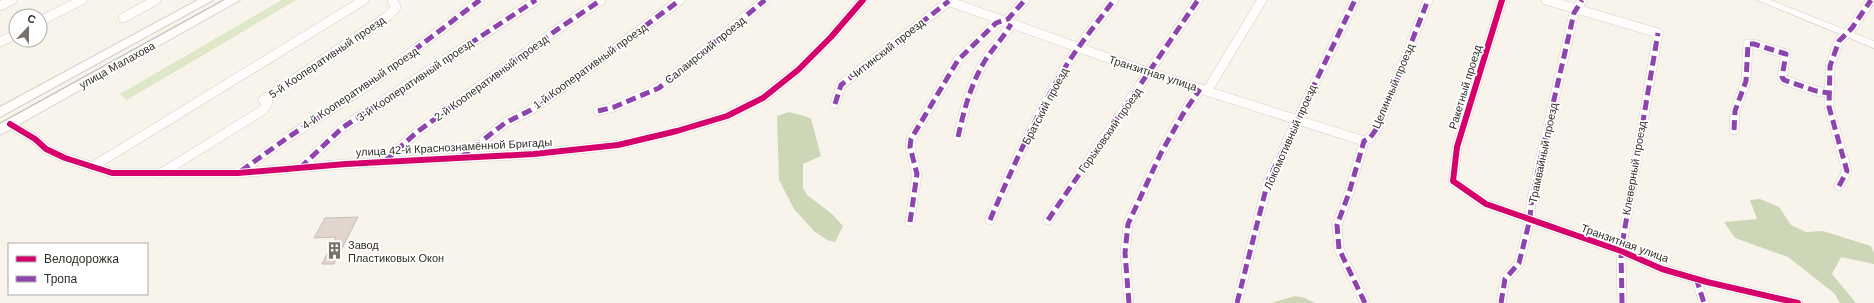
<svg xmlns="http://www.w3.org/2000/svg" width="1874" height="303" font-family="Helvetica,sans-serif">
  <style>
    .green { fill: #dee7c8 }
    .forest { fill: #cdd6b6 }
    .building { fill: #e2d5cd; stroke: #c4bfbb }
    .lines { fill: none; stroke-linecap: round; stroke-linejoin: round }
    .minor-casing { stroke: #d5d1ca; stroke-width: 10 }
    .tertiary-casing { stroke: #d5d1ca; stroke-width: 1 }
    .primary-casing { stroke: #d5d1ca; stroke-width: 2 }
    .minor { stroke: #fefdfc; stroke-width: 9 }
    .tertiary { fill: #fefdfc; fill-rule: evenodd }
    .primary { fill: #fefdfc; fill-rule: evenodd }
    .tram { stroke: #bfbebb; stroke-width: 1 }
    .quiet { stroke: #8e44ad; stroke-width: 5; stroke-dasharray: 10 5; stroke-linecap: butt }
    .cycleway-casing { stroke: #fff; stroke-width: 8 }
    .cycleway { stroke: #d6006c; stroke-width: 6 }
    .labels { text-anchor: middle; stroke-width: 3.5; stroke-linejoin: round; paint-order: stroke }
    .street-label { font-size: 11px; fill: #312e28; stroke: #fff }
    .poi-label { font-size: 11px; fill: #312e28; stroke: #fff; text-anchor: start }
  </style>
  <rect width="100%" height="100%" fill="#f8f4eb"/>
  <polygon class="green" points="282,0 296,0 127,100 120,94"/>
  <g class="forest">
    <polygon points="789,112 805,116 811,119 821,156 803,164 803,188 807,195 832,214 843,226 835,242 827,240 814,231 794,209 779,180 777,116"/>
    <polygon points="1760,199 1779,207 1791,225 1806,232 1823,231 1871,246 1874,253 1874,264 1841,257 1832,274 1856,303 1840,303 1834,293 1788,257 1735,238 1724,222 1757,219 1750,200"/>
    <polygon points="1295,296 1305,298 1315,303 1271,303"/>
  </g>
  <polygon class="building" points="358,217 334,264 322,264 336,237 314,238 325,218"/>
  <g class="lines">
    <defs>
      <g id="minor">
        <polyline points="945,0 1150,73 1364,141"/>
        <polyline points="1502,0 1457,147 1453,181 1486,204 1621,251 1662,269 1707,282 1798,303"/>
        <polyline points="1546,0 1658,33 1621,251 1622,303"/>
        <polyline points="0,6 12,0"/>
        <polyline points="123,18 156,0"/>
        <polyline points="40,21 82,0"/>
        <polyline points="0,42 16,34"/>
        <polyline points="1207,91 1262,0"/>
        <polyline points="835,104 841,85 949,1"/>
        <polyline points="598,111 614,107 659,88 765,0"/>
        <polyline points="10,124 35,139 46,149 65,158 112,173 238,173 346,164 534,154 618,145 677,131 727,116 763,98 798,70 831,37 863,0"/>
        <polyline points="1734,130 1735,111 1746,81 1748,44 1754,44 1786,54 1782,77 1784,80 1816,91 1829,93"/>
        <path d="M958,137C964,110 971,83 986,59C994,47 1004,37 1011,24"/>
        <polyline points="461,158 505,123 529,111 547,99 680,0"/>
        <polyline points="385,161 417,132 558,29 601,0"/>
        <polyline points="92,167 364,0"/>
        <polyline points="300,168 342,128 536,0"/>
        <polyline points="238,173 287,138 367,86 480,0"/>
        <polyline points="160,174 263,110 268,102 263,100 388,16 396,7 392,0"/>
        <polyline points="1839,186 1847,171 1829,107 1830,66 1839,41 1852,28 1871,0"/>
        <path d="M990,220C1012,169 1035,117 1064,69C1079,45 1097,23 1114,0"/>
        <polyline points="1048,220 1198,0"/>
        <polyline points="910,222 917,174 910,147 911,139 958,60 996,23 1008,19 1025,0"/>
        <polyline points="1696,278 1704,303"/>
        <polyline points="1129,303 1125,253 1128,224 1161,153 1183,114 1200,89"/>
        <polyline points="1237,303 1268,181 1355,0"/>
        <polyline points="1365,303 1339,249 1337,225 1349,193 1364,141 1370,138 1379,125 1428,0"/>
        <polyline points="1501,303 1505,279 1519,263 1530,219 1531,204 1541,156 1574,13 1582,0"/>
      </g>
      <polygon id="tertiary" points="1757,0 1770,0 1874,41 1874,48"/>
      <g id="primary">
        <polygon points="198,0 213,0 0,117 0,107"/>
        <polygon points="225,0 240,0 0,135 0,124"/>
      </g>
    </defs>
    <use href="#minor" class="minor-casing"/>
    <use href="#tertiary" class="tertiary-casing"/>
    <use href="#primary" class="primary-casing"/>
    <use href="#minor" class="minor"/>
    <use href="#tertiary" class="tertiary"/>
    <use href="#primary" class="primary"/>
    <polyline class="tram" points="0,123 223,0"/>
    <g class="quiet">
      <polyline points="835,104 841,85 949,1"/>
      <polyline points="598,111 614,107 659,88 765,0"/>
      <polyline points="1734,130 1735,111 1746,81 1748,44 1754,44 1786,54 1782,77 1784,80 1816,91 1829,93"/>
      <path d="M958,137C964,110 971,83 986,59C994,47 1004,37 1011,24"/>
      <polyline points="461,157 505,123 529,111 547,99 680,0"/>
      <polyline points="385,161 417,132 558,29 601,0"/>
      <polyline points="300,168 342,128 536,0"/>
      <polyline points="241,171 287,138 367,86 480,0"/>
      <polyline points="1839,186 1847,171 1829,107 1830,66 1839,41 1852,28 1871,0"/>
      <path d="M990,220C1012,169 1035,117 1064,69C1079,45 1097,23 1114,0"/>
      <polyline points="1048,220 1198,0"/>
      <polyline points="910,222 917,174 910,147 911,139 958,60 996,23 1008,19 1025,0"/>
      <polyline points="1696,278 1704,303"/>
      <polyline points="1129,303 1125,253 1128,224 1161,153 1183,114 1200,89"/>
      <polyline points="1237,303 1268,181 1355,0"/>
      <polyline points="1365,303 1339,249 1337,225 1349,193 1364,141 1370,138 1379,125 1428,0"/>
      <polyline points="1501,303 1505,279 1519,263 1530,219 1531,204 1541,156 1574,13 1582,0"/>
      <polyline points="1622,303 1621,251 1658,33"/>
    </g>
    <defs>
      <g id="cycleway">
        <polyline points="1502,0 1457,147 1453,181 1486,204 1621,251 1662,269 1707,282 1798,303"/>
        <polyline points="10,124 35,139 46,149 65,158 112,173 238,173 346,164 534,154 618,145 677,131 727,116 763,98 798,70 831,37 863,0"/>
      </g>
    </defs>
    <use href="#cycleway" class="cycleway-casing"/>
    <use href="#cycleway" class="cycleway"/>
  </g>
  <defs>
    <symbol id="building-bare" viewBox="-9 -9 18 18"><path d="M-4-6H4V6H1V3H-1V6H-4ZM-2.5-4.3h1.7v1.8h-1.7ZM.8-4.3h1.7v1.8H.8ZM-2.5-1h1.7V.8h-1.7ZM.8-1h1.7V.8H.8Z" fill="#77736c" stroke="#fff" stroke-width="2.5" paint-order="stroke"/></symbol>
  </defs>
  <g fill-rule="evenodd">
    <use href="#building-bare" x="322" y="238" width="25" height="25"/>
  </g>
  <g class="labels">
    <g class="street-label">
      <text transform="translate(887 49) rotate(-38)" y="4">Читинский проезд</text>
      <text transform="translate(705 50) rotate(-39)" y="4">Салаирский проезд</text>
      <text transform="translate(327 57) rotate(-34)" y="4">5-й Кооперативный проезд</text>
      <text transform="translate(117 65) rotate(-29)" y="4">улица Малахова</text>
      <text transform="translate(590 66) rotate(-36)" y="4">1-й Кооперативный проезд</text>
      <text transform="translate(1153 73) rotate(18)" y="4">Транзитная улица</text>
      <text transform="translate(491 78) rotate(-36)" y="4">2-й Кооперативный проезд</text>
      <text transform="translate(415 80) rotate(-34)" y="4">3-й Кооперативный проезд</text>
      <text transform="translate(1393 86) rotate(-67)" y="4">Целинный проезд</text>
      <text transform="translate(1465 87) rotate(-73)" y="4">Ракетный проезд</text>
      <text transform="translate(360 88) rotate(-34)" y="4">4-й Кооперативный проезд</text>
      <text transform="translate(1045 106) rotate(-62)" y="4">Братский проезд</text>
      <text transform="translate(1110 130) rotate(-55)" y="4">Горьковский проезд</text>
      <text transform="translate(1290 137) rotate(-66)" y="4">Локомотивный проезд</text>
      <text transform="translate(454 147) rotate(-3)" y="4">улица 42-й Краснознамённой Бригады</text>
      <text transform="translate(1543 153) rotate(-78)" y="4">Трамвайный проезд</text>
      <text transform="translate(1634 168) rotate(-80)" y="4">Клеверный проезд</text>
      <text transform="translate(1625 243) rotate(20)" y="4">Транзитная улица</text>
    </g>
    <g class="poi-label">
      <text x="348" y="249">Завод<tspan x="348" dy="13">Пластиковых Окон</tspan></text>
    </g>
  </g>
  <rect x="8" y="243" width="140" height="52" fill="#ffffff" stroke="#adaba9"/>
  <rect x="16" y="256" width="20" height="6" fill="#d6006c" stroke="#adaba9"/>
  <text x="44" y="263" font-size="12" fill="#312e28">Велодорожка</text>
  <rect x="16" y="276" width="20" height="6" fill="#8e44ad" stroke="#adaba9"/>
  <text x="44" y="283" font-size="12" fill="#312e28">Тропа</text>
  <g transform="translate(28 28) rotate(22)"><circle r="19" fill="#ffffff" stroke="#adaba9"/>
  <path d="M0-3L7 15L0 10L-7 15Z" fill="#77736c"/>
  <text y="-6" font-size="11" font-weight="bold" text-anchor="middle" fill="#312e28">С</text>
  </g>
</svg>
